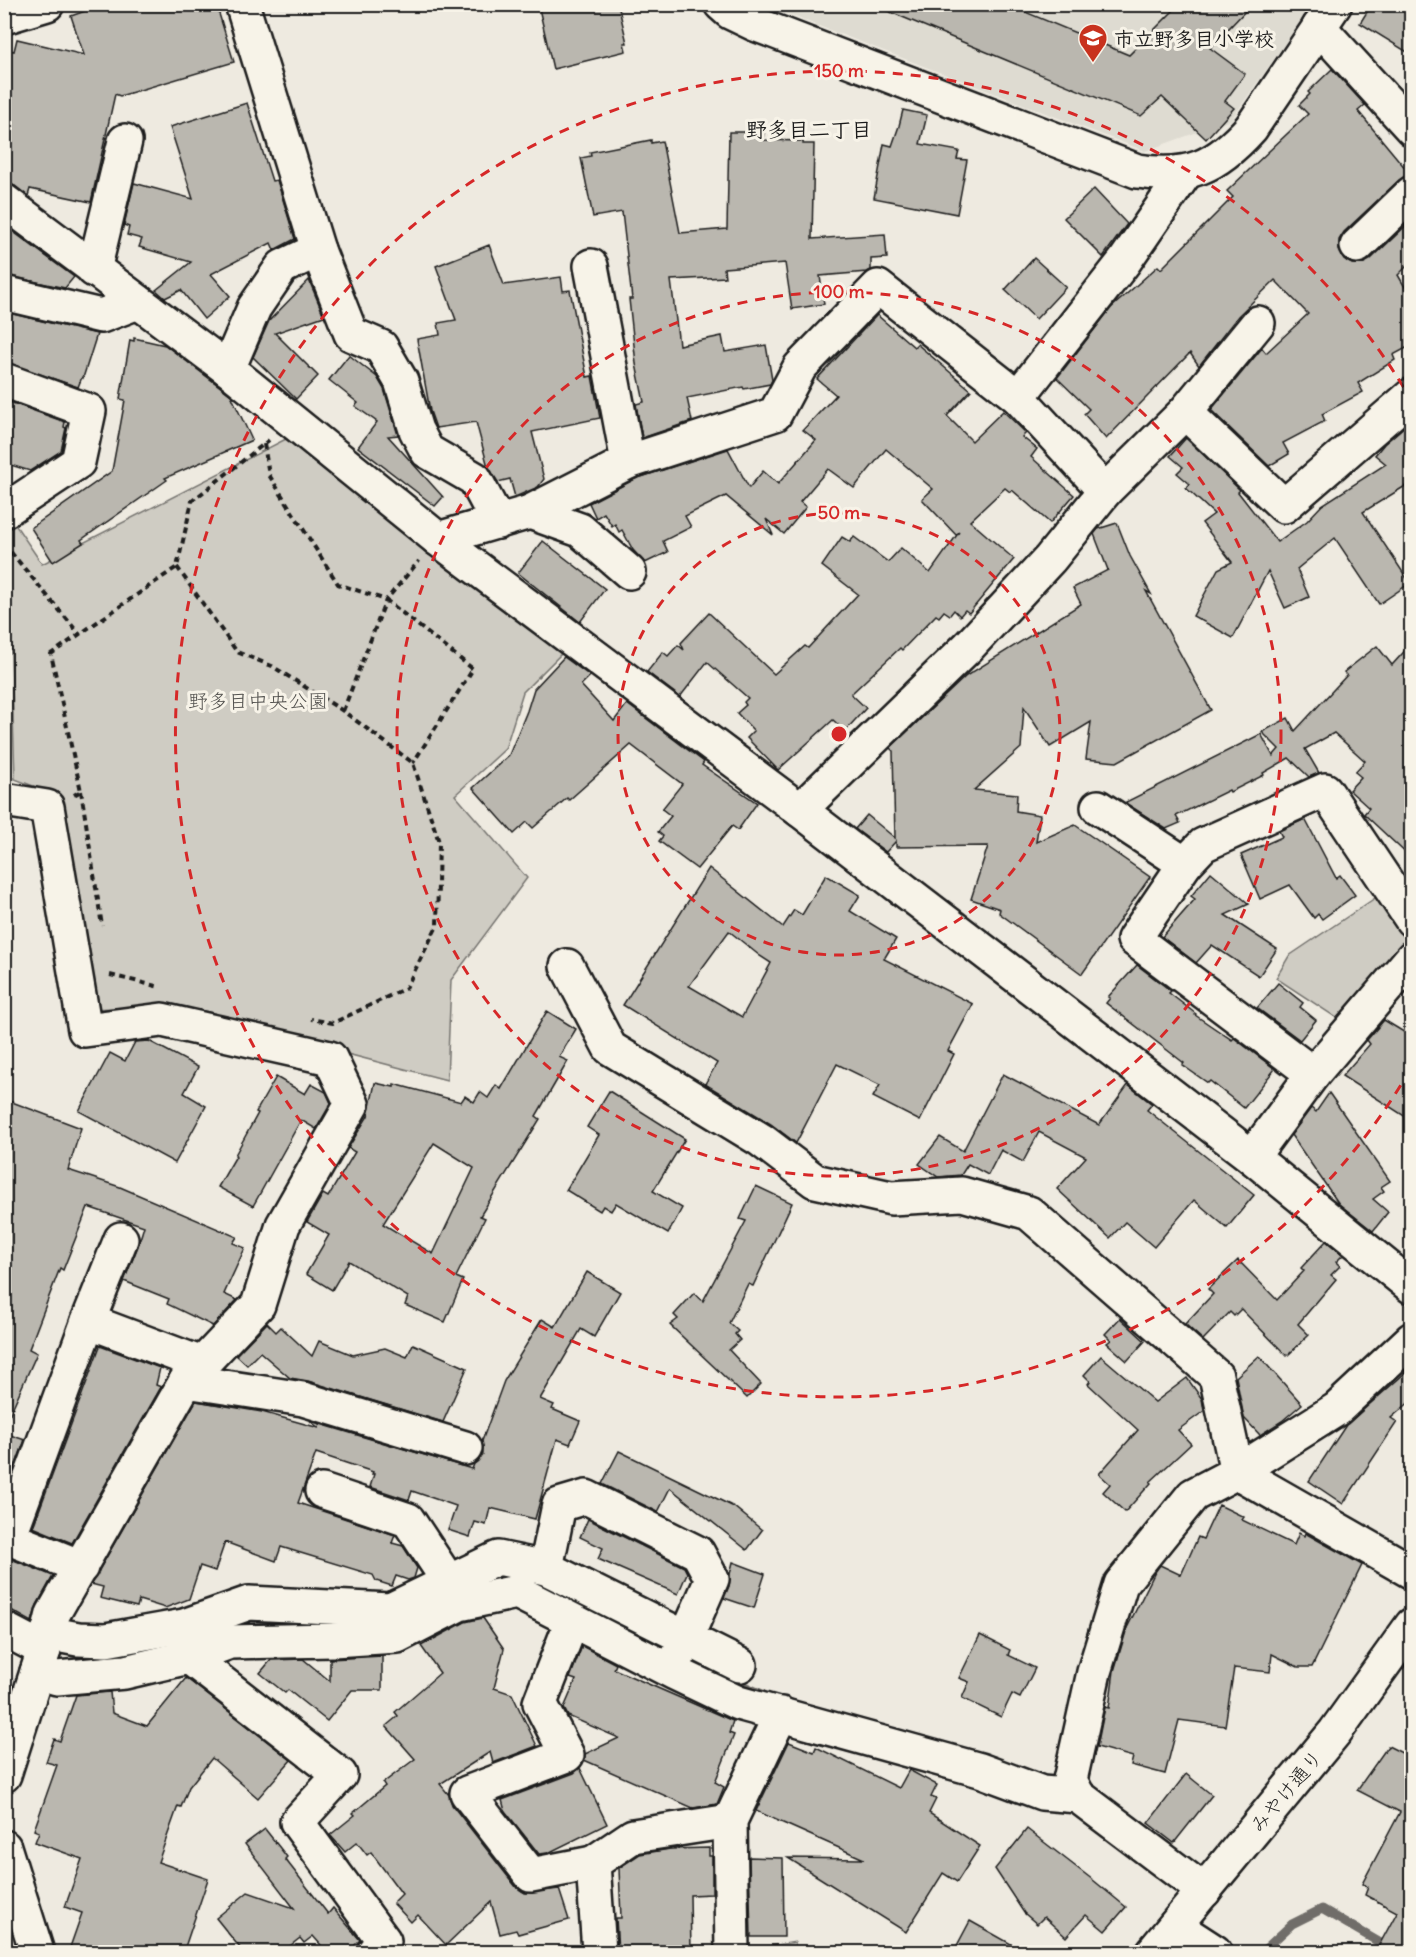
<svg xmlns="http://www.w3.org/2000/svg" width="1416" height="1957" viewBox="0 0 1416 1957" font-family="Delius,'Klee One',sans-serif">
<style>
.built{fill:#dedbd1}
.green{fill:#cfccc3;stroke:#767470;stroke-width:1.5}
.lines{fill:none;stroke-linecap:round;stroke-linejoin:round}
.stream{stroke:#6f6d69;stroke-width:9}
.building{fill:#bab7af;stroke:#1c1c1c;stroke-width:1.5;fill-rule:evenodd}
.minor-casing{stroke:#1c1c1c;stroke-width:38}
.highway-casing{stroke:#1c1c1c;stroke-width:38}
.path{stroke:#1c1c1c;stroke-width:4;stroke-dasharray:6 4.5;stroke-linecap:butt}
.minor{stroke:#f7f3e8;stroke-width:33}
.highway{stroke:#f7f3e8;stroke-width:33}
.ring{fill:none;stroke:#d62828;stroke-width:3;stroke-dasharray:10 8}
.labels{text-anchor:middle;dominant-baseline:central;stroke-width:6;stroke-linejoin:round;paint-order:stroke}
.poi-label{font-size:20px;font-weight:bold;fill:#1c1c1c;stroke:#f7f3e8;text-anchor:start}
.park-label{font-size:20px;fill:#52514e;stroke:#f7f3e8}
.street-label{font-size:20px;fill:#1c1c1c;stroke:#f7f3e8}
.neighbourhood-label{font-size:21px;font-weight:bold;fill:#1c1c1c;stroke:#f7f3e8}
.centre{fill:#d62828;stroke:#f7f3e8;stroke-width:3}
.ring-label{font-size:18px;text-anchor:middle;font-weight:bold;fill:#d62828;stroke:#f7f3e8;stroke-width:6;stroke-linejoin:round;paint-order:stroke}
</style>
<rect width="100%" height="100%" fill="#eeeae0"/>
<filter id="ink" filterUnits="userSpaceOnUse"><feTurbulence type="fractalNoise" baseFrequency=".0167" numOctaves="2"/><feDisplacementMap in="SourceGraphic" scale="12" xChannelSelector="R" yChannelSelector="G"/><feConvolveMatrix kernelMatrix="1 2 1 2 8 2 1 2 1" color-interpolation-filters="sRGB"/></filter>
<g filter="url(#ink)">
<path class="built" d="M764 5H1312L1231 120 1145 151Z"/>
<g class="green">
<path d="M286 439 563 652 523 692 505 749 455 795 527 878 451 980 447 1080 163 1006 91 1009 62 797 15 779 9 588 5 590V511H6L42 564Z"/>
<path d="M1390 888 1411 920V958L1352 1028 1276 978 1289 956Z"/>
<path d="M795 1942 796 1952H736Z"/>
</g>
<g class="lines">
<g class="stream">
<path d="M684 1660 762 1694"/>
<path d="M1262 1952 1292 1924 1322 1909 1389 1948"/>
</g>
</g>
<g class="building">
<path d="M105 4H216L234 62 120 96 115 94 91 202 30 189 28 196 15 186 4 183V49L14 51 17 39 84 55 71 16Z"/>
<path d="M538 4H618L627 43H624L626 51 553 69Z"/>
<path d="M871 4H1006L1129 55 1180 4H1252L1210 48 1245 74 1225 101 1234 108 1206 139 1162 97 1141 116Z"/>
<path d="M1372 4H1412V55L1360 23Z"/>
<path d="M1332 69 1365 105 1358 111 1411 175H1407L1399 180 1344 232 1339 240V250L1344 259 1352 264H1362L1370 260 1412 220V261L1398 275 1412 299V345L1393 355 1395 360 1358 383 1363 392 1322 414 1325 421 1283 443 1289 454 1269 466 1211 410 1262 348 1266 353 1308 314 1275 280 1238 316 1199 366 1190 353 1106 439 1084 414 1089 409 1057 378 1111 308 1158 266 1161 269 1233 197 1227 191 1308 114 1299 105 1310 94 1308 92Z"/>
<path d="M247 103 272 181 277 180 295 239 274 250 271 243 211 274 230 296 204 319 181 290 165 298 156 290 191 262 139 247 142 239 127 235 129 227 124 225 134 183 193 199 170 127Z"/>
<path d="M903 110 927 115 920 144 959 151 957 159 967 160 957 214 874 198 884 144 892 146 899 126Z"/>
<path d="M729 132H764L763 140 803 141V144H814L812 239 885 234 887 258 871 259V270L867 272 820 276 824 304 792 309 785 263 724 268 725 277 671 280 679 345 722 336 725 352 766 345 772 380 770 384 744 389 743 387 687 398 692 421 642 438 636 404 644 402 636 364 629 299H632L622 212 593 217 581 158 591 156 590 152 651 140V143L662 141 680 233 727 229Z"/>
<path d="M1094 189 1127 224 1103 257 1064 218Z"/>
<path d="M4 225 74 277 65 288 4 275Z"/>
<path d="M489 245 504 285 561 277 563 291 570 290 587 377 592 376 600 418 532 432 544 479 538 487 515 497 510 479 498 482 488 467 476 422 436 428 430 411 417 339 440 335 438 323 456 320 436 266Z"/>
<path d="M1034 258 1066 287 1036 319 1005 290Z"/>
<path d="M309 280 324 316 275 333 318 376 296 399 253 357 269 321Z"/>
<path d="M4 312 97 334 83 378 82 377 78 387 4 362Z"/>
<path d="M877 315 914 347 917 344 971 390 947 416 972 441 1003 411 1026 433 1022 437 1037 449 1031 457 1074 495 1050 523 1012 490 1010 492 1005 488 970 521 1014 559 969 613 965 610 960 616 954 610 950 615 944 611 939 617 936 615 902 650 900 648 851 694 866 708 845 731 833 720 778 770 747 738 754 731 737 713 746 705 744 702 748 698 707 662 680 697 647 672 663 652 668 656 678 645 684 650 681 643 709 613 774 674 805 646 808 648 858 594 822 566 842 537 850 542 854 537 888 562 901 548 930 573 959 532 956 535 922 499 933 489 886 449 854 488 828 469 800 502 806 507 784 534 766 519 773 535 726 496 685 516 691 527 663 541 668 552 645 563 633 550 622 530 619 532 615 524 612 526 604 513 596 518 589 503 635 479 728 449 749 488 763 471 778 484 816 440 803 430 836 395 817 379Z"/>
<path d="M134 338 165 345 231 395 252 440 165 478 167 480 81 540 83 543 53 562 31 528 112 471 125 400 120 399 130 340 134 341Z"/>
<path d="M349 355 377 377 384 389 398 435 388 436 443 497 435 506 358 447 377 422 355 406 358 403 329 380Z"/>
<path d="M4 400 65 422 64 427 66 428 61 451 30 471 4 463Z"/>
<path d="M1412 420V489L1407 485 1363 512 1410 583 1379 604 1335 538 1297 569 1309 597 1285 608 1268 571 1233 638 1193 616 1218 569 1232 562 1202 523 1214 514 1186 488 1190 484 1177 473 1183 467 1170 456 1186 438 1240 490 1238 492 1277 542 1307 521 1322 505 1386 464 1375 455 1384 444Z"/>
<path d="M1117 523 1130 556 1151 594 1146 591 1211 710 1117 762 1086 759 1091 722 1050 747 1024 707 1021 748 974 790 1017 794 1016 811 1040 815 1036 842 1075 825 1150 877 1082 974 999 913 1000 909 971 899 988 846 896 847V841L886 852 855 829 867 815 895 838 893 751 890 748 966 676 1081 604 1073 588 1108 570 1094 534 1098 529Z"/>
<path d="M543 541 605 589 580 622 518 573Z"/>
<path d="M1412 643V859L1364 814 1369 808 1349 790 1361 777 1355 772 1365 761 1334 733 1305 749 1319 773 1309 777 1289 758 1263 773 1264 775 1230 792 1229 790 1176 816 1180 823 1166 829 1127 804 1126 802 1261 734 1273 756 1279 749 1262 732 1288 718 1295 731 1347 675 1344 672 1377 646 1392 665Z"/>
<path d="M564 657 590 676 581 685 614 721 627 704 704 762 702 765 757 803 738 830 732 826 697 869 659 841 663 836 658 832 671 816 662 809 682 784 631 745 569 800 567 798 533 828 527 822 514 834 473 788 509 755 527 711 534 689Z"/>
<path d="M1305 819 1336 878 1340 875 1355 895 1322 919 1318 914 1314 918 1290 885 1260 899 1241 855 1282 837 1279 831Z"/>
<path d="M709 868 783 927 794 910 802 915 826 875 860 895 850 911 896 939 884 959 973 1004 948 1051 954 1054 920 1121 873 1097 880 1085 837 1064 796 1143 771 1124 705 1084 717 1063 623 1005ZM729 931 760 956 771 963 742 1017 689 986Z"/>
<path d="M1211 872 1249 904 1225 915 1277 949 1259 976 1212 945 1196 963 1162 937 1195 899 1191 896Z"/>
<path d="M1137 965 1171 991 1169 993 1196 1014 1195 1015 1232 1040 1234 1038 1275 1069 1244 1108 1210 1081 1208 1083 1182 1065 1184 1063 1106 1003 1110 998 1108 997Z"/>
<path d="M1278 983 1303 1003 1300 1007 1316 1020 1300 1040 1257 1008Z"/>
<path d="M547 1011 576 1029 559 1057 568 1061 539 1111 536 1116 540 1119 480 1216 485 1218 456 1277 463 1280 445 1322 405 1305 408 1297 349 1261 332 1290 306 1274 329 1235 307 1222 323 1194 328 1197 355 1152 348 1148 368 1116 375 1083 394 1087V1084L461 1102 465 1096 474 1102 480 1092 488 1098 496 1085 501 1089ZM434 1143 474 1168 433 1254 383 1224Z"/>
<path d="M1384 1020 1412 1037V1121L1342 1076 1370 1044 1367 1040Z"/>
<path d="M149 1041 198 1067 184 1093 206 1106 175 1163 79 1111 110 1053 125 1061 135 1042Z"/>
<path d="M1003 1074 1099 1125 1128 1085 1152 1104 1147 1110 1254 1195 1227 1228 1194 1200 1154 1247 1125 1222 1110 1238 1057 1189 1086 1157 1039 1132 1023 1162 1001 1150 988 1175 968 1164 961 1175 938 1177 919 1164 940 1137 963 1151Z"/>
<path d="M276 1077 305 1094 311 1084 326 1092 331 1103 316 1129 301 1120 253 1206 218 1187 236 1156 235 1155 258 1113 256 1112Z"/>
<path d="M609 1091 685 1139 653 1191 682 1208 668 1234 616 1203 611 1211 603 1206 600 1211 566 1190 599 1135 587 1127Z"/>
<path d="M1329 1093 1390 1181 1381 1187 1384 1191 1373 1199 1388 1212 1373 1231 1339 1204 1291 1135 1311 1108 1316 1112Z"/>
<path d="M4 1099 81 1128 68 1170 120 1187 237 1237 233 1243 245 1248 224 1294 237 1300 213 1326 167 1304 169 1299 124 1281 138 1246 144 1226 88 1207 63 1270 60 1268 29 1349 37 1353 4 1427Z"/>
<path d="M756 1186 792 1203 753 1286 748 1284 729 1323 738 1331 735 1334 740 1340 729 1350 761 1384 747 1398 670 1325 678 1319 674 1315 694 1293 703 1301 746 1221 740 1219Z"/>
<path d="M1326 1241 1343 1255 1336 1262 1340 1266 1331 1275 1336 1279 1298 1324 1309 1335 1287 1356 1241 1309 1234 1316 1230 1312 1203 1340 1185 1324 1213 1294 1208 1289 1238 1260 1277 1300 1304 1271 1301 1268Z"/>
<path d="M587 1272 620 1292 594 1337 581 1329 540 1399 554 1405 552 1409 580 1421 570 1444 557 1439 535 1519 490 1508 486 1525 475 1522 470 1537 448 1530 456 1506 412 1491 409 1500 370 1487 374 1474H372L373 1472 316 1453 298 1503 395 1535 392 1543 403 1546 417 1568 414 1578 408 1580 396 1576 392 1586 376 1581 373 1575 281 1547 276 1561 225 1542 215 1571 200 1566 189 1599 165 1608 139 1600 137 1607 100 1598 103 1587 91 1584 196 1401 262 1412 319 1428 310 1421 472 1469 474 1464 478 1461 483 1454 482 1441 504 1381 542 1319 555 1327Z"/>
<path d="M1120 1318 1145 1341 1127 1361 1107 1343 1111 1340 1105 1334Z"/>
<path d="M267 1323 276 1332 281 1327 312 1356 319 1341 353 1355 385 1348 407 1357 413 1344 467 1368 443 1422 308 1381 290 1378 260 1352 247 1365 236 1355Z"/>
<path d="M100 1346 160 1368 156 1385 161 1387 72 1543 33 1527Z"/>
<path d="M1101 1356 1155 1402 1187 1378 1202 1399 1204 1411 1178 1430 1191 1444 1150 1482 1151 1483 1125 1512 1103 1492 1110 1484 1099 1474 1138 1430 1088 1384 1090 1381 1084 1375Z"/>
<path d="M1259 1356 1302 1404 1282 1421 1260 1435 1244 1418 1236 1377Z"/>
<path d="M1412 1367V1400L1391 1418 1397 1422 1343 1504 1309 1481 1346 1425Z"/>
<path d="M4 1433 25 1440 13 1472 4 1469Z"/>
<path d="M619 1451 734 1507 762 1530 747 1550 670 1488 658 1512 602 1484Z"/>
<path d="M1219 1505 1244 1517 1242 1520 1294 1545 1299 1533 1304 1536 1305 1533 1362 1565 1312 1667H1298L1272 1654 1270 1672 1234 1668 1225 1726 1179 1720 1165 1774 1131 1765 1133 1757 1097 1747 1105 1707 1109 1708 1114 1671 1127 1628 1155 1572 1160 1565 1181 1575 1198 1537 1203 1539Z"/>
<path d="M588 1519 684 1567 687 1573 678 1594 598 1559 603 1548 580 1537Z"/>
<path d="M4 1556 53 1576 37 1605 32 1622 4 1606Z"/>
<path d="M733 1562 765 1574 754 1608 724 1598 729 1586 730 1574Z"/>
<path d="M483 1618 504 1649 494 1688 512 1694 537 1746 493 1763 490 1752 440 1784 449 1795 452 1805 516 1887 525 1893 559 1889 569 1920 518 1934 516 1930 500 1934 491 1902 446 1945 418 1915 411 1922 393 1903 402 1894 371 1852 367 1855 357 1842 345 1852 330 1835 355 1815 353 1813 385 1786 383 1783 415 1759 386 1726 398 1716 395 1712 440 1673 421 1646 465 1622Z"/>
<path d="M980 1635 1010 1650 1008 1655 1035 1668 1020 1698 1012 1694 1001 1717 962 1698 969 1682 959 1678Z"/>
<path d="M582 1646 616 1664 614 1669 733 1721 729 1733 734 1735 715 1782 724 1787 717 1804 693 1808 584 1760 585 1754 619 1738 568 1716 564 1708 576 1680 570 1678Z"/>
<path d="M382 1656V1690H352L327 1721 288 1690 285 1693 260 1673 271 1660 303 1659 330 1681V1659Z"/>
<path d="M186 1678 291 1760 258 1798 212 1758 189 1787 181 1807 178 1806 158 1862 208 1879 183 1953H68L82 1913 65 1907 82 1859 35 1842 39 1832 34 1830 57 1765 46 1762 54 1739 60 1741 76 1695 110 1692 112 1713 147 1726Z"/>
<path d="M789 1742 814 1752 816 1747 899 1788 909 1770 937 1785 931 1797 936 1799 929 1813 980 1846 957 1882 943 1873 906 1932 788 1858 864 1859 756 1811Z"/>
<path d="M1388 1746 1412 1758V1953H1375L1397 1912 1365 1895 1368 1887 1362 1884 1400 1812 1357 1790Z"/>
<path d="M580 1768 607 1824 548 1853 539 1854 505 1811 502 1800 574 1773Z"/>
<path d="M1186 1774 1212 1795 1174 1843 1148 1823Z"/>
<path d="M265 1829 287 1857 285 1859 328 1914 333 1908 360 1940 347 1953H328L313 1936 304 1943 300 1938 281 1953H244L216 1918 248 1892 294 1908 245 1844Z"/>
<path d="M1027 1829 1093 1880 1126 1907 1105 1931 1086 1915 1066 1937 1044 1917 1037 1924 1024 1913 995 1869Z"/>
<path d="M709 1848V1856H712V1894L690 1895 691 1953H664V1948L618 1952 616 1918H621L619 1868 640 1854 670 1849Z"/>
<path d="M749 1857 783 1858 784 1937H751Z"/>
<path d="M970 1921 1027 1953H953Z"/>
</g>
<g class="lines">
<g class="minor-casing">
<g id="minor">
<path d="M721 4 730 12 755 24 1137 171C1189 179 1216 167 1251 128L1335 4"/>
<path d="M4 17 47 4"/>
<path d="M1319 27 1412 129"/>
<path d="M4 201 228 369 438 539 800 810 1252 1157"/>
<path d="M1357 246 1412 193"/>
<path d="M318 250 351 334 381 347 401 381 416 430 427 451 475 479 498 522"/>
<path d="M591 266 628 462"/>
<path d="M94 270 125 141"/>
<path d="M4 293 101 316 138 302"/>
<path d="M228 369 254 308 282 267 318 250 242 4"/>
<path d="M4 380 89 411 78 462 4 511"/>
<path d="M1185 412 1284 506 1412 395"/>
<path d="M1105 491 1185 412 1258 323"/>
<path d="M530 512 580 530 629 572"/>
<path d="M438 539 530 512 628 462 775 414 800 367 878 287 1018 397"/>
<path d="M4 800 47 807 85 1030 162 1020 330 1058 352 1104 283 1225 258 1305 186 1381 53 1614 44 1650 4 1775"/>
<path d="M1098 807 1185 864"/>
<path d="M800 810 969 646 1050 559 1105 491 1018 397 1124 262 1186 172"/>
<path d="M1412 958 1313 1074 1252 1157 1412 1287"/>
<path d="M567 966 610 1048 761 1140 815 1181 891 1198 962 1194 1029 1213 1216 1376 1237 1472 1412 1572"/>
<path d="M1313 1074 1134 939 1185 864 1203 845 1325 790 1412 920"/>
<path d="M88 1321 202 1364"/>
<path d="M186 1381 303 1399 465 1448"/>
<path d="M322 1491 408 1520 449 1582 458 1603"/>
<path d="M4 1536 81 1567"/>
<path d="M9 1537 88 1321 121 1239"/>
<path d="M546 1568 559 1505 586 1497 698 1553 712 1579 677 1659"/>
<path d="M572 1621 540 1703 567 1755 467 1793 531 1875 593 1863"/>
<path d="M4 1629 44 1650"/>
<path d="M47 1633 78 1639 106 1640 184 1626 249 1603 390 1610 498 1558 546 1568 740 1665"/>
<path d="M189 1657 230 1642 333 1640 397 1636 459 1604 517 1592 673 1672 738 1703 980 1770 1042 1793 1078 1796"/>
<path d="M37 1672 57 1678 125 1672 189 1657 340 1775 297 1822 384 1941 374 1952"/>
<path d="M4 1847 37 1952"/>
<path d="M1204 1891 1078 1796 1070 1780 1094 1672 1121 1584 1193 1495 1237 1472 1337 1409 1412 1339"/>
<path d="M1175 1926 1215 1952"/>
<path d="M599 1952 593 1863 633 1836 730 1821"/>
<path d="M732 1952 730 1821 781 1714"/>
</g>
</g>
<g class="highway-casing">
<path id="highway" d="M1153 1952 1335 1732 1412 1625"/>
</g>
<g class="path">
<path d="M264 444 269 475 338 584 386 600 473 669 413 763"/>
<path d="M4 544 80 635"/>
<path d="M177 567 237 652 272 666 343 711 413 763 439 842 437 926 406 988 333 1023 311 1019"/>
<path d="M343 711 386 600 419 561"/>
<path d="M81 791 102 926"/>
<path d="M74 795 81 791 51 654 177 567 192 501 269 440"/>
<path d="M110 975 160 987"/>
</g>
<use href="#minor" class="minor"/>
<use href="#highway" class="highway"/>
</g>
</g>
<g class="ring">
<circle cx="839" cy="734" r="221"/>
<circle cx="839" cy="734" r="442"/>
<path d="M1410 1070A663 663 0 1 1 1410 398"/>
</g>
<defs>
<g id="school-pin" transform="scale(1.5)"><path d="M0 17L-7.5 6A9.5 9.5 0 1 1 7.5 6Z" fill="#c8321e" stroke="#f7f3e8"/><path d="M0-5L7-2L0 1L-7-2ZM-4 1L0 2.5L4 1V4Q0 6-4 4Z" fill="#fff"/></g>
</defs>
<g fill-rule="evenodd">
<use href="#school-pin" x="1093" y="38"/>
</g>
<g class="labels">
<g class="poi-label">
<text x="1114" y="38">市立野多目小学校</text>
</g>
<g class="park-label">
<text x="258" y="700">野多目中央公園</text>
</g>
<g class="street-label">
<text transform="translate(1286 1791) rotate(-50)">みやけ通り</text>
</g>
<g class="neighbourhood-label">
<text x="809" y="129">野多目二丁目</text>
</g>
</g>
<circle cx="839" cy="734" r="9" class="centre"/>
<g class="ring-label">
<text x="839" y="77">150 m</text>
<text x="839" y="298">100 m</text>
<text x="839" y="519">50 m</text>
</g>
<rect width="1416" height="1957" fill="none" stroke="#f7f3e8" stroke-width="24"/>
<rect x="12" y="12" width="1392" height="1933" fill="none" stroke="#1c1c1c" stroke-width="2" filter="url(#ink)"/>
</svg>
